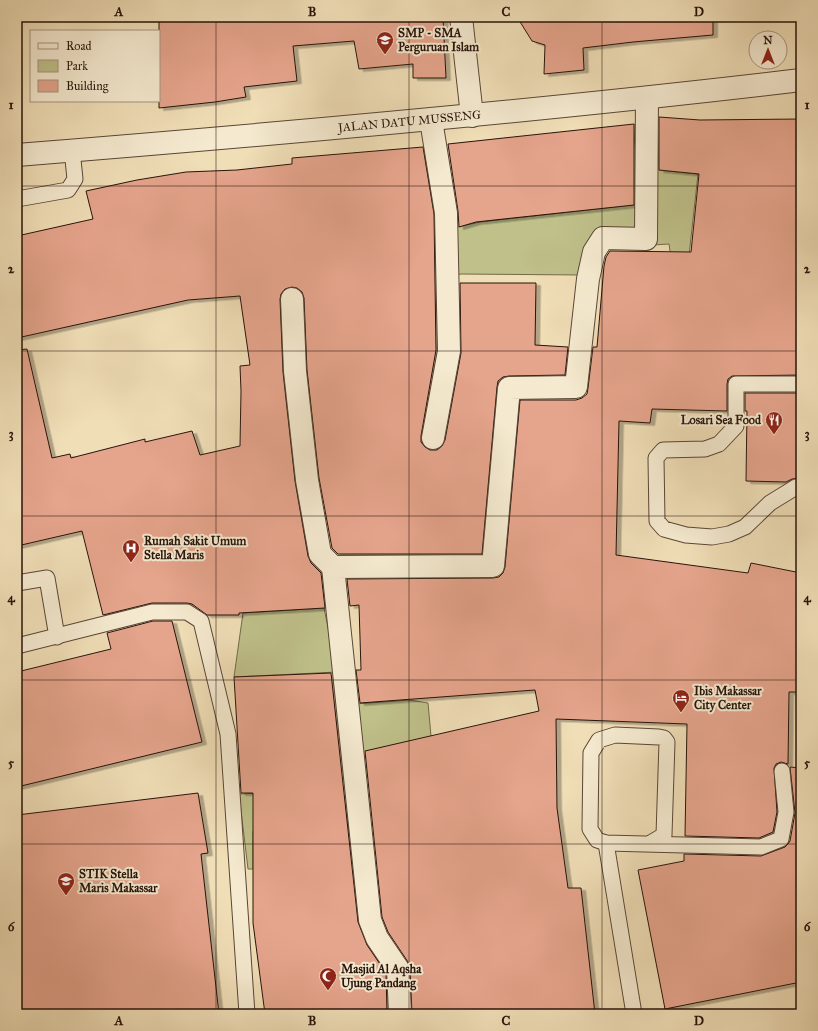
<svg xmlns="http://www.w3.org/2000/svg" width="818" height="1031" viewBox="0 0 818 1031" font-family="'IM FELL Great Primer',serif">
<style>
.green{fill:#bfc08a;stroke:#736a4a}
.building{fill:#e5a48c;stroke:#27130b;filter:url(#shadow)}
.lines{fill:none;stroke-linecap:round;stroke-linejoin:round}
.service-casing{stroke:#594636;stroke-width:17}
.minor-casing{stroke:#594636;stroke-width:24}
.tertiary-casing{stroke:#594636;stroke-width:24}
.service{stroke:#f5ead0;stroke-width:15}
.minor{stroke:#f5ead0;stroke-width:22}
.tertiary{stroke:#f5ead0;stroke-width:22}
.grid{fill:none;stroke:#27130b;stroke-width:1;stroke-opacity:0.55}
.labels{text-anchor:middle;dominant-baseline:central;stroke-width:4;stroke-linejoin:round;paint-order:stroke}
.poi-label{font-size:12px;font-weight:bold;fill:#27130b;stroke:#f5ead0;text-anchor:start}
.street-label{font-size:12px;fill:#27130b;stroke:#f5ead0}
.neatline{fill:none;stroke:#27130b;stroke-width:1.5}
.grid-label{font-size:13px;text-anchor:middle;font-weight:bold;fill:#27130b}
</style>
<defs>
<filter id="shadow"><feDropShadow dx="4.5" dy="2.5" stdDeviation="0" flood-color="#0004"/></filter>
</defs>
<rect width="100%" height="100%" fill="#f0deb7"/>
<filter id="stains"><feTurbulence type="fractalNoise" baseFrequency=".005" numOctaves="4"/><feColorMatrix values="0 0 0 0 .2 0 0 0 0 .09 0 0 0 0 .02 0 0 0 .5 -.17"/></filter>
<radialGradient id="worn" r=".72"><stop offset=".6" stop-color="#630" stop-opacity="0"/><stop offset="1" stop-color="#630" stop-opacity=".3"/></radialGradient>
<g class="green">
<path d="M657 117 659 170 698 174 681 328H668L670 251 669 244 603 248 582 275 461 274 438 278 448 229 480 222 641 204 633 125Z"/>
<path d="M324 608 337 672 234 677 243 613Z"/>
<path d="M409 700 428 703 431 736 372 777 360 776 355 704Z"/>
<path d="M342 789 349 831H253V869H248L239 794Z"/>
</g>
<g class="building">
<path d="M159 17H443L446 78H413V64L359 69 354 41 293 46 297 81 244 87 246 97 215 102 159 108Z"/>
<path d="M517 17H713V35L633 42 583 48 584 70 544 74 545 45 532 41Z"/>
<path d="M659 117 700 120 801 119V375L732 376 728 379 727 384V411L652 409 650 423 619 421 616 555 748 573 751 563 801 573V692H789L788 764 781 762 776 764 774 768 777 812 773 832 759 838 685 836 687 724 556 719 557 808 568 888H581L595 1014H412L410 968 408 962 388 932 382 917 365 751 539 711 535 690 360 703 356 670H361L359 605 350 606 347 579 493 578 499 577 503 573 505 567 520 400H576L582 398 587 394 588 388 593 347H597L604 266 606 257 610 251 691 252 699 174 659 170Z"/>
<path d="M634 124V205L476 222 459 227 458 211 448 144Z"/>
<path d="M423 147 434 214 436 350 421 436V442L425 447 430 450H437L442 446 445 440 461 353 460 283H536L535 345 568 347 565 375 509 376 503 377 498 381 497 387 482 554H338L332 548 319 478 307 370 304 298 302 292 297 288 292 287 285 289 281 294 280 299 283 372 295 481 308 556 311 563 321 573 325 608 239 613V615H207L192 604 187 603H152L103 615 82 531 17 546V350L27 349 52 458 70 454 71 458 145 439V442L192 431 200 455 240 446 241 391 240 366 250 365 240 296 188 300 17 338V236L93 219 86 191 137 180 186 172 237 170 292 164V158Z"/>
<path d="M745 393H801V478L792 479 786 482 746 481 747 411H745Z"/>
<path d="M153 621H172L202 742 17 787V672L111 649 107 633Z"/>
<path d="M331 673 358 922 367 945 386 973 387 1014H265L253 923V793H241L234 677Z"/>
<path d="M790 767 801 768V982L665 1009 638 870 684 861V854L761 856 785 847 788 844 790 841 795 813Z"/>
<path d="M198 793 208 853 201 854 219 1014H17V815Z"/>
</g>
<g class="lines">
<g class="service-casing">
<g id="service">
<path d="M17 199 68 190 75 179 72 150"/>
<path d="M801 384H736V426L719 444 705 449 663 450 656 458 657 521 664 529 686 535 712 537 729 534 745 527 770 503 796 487H801"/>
<path d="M17 583 47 578 57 637"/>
<path d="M17 646 152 612H187L201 621 228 734 247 1014"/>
<path d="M606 843 634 1014"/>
<path d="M649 844 664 835 667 742 664 738 659 737 615 735 599 740 591 753 590 829 597 840 606 843 761 847 781 839 786 812 782 771"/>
</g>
</g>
<g class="minor-casing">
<g id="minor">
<path d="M461 17 472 116"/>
<path d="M431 120 446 213 449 351 433 438"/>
<path d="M292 299 295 371 307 480 320 554 333 567"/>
<path d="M400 1014 398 969 377 938 370 920 333 567 493 566 509 388 576 387 588 279 594 252 603 238 646 239 647 98"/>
</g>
</g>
<g class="tertiary-casing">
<g id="tertiary">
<path id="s1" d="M17 155C279 134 540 111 801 80"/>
</g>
</g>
<use href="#service" class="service"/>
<use href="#minor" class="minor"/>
<use href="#tertiary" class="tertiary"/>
</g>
<path class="grid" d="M216 17V1014M409 17V1014M602 17V1014M17 186H801M17 351H801M17 516H801M17 680H801M17 844H801"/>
<defs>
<g id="school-pin" transform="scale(0.9)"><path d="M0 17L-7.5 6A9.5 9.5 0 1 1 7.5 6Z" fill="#8f2418" stroke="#f5ead0"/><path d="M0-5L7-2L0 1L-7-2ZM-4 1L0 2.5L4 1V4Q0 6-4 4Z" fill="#fff"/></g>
<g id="restaurant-pin" transform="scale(0.9)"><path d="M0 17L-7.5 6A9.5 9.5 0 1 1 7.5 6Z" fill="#8f2418" stroke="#f5ead0"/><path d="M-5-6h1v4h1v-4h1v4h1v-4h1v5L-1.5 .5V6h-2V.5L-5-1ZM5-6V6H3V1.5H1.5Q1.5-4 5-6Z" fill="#fff"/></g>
<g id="hospital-pin" transform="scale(0.9)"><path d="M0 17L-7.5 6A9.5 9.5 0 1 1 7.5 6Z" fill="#8f2418" stroke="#f5ead0"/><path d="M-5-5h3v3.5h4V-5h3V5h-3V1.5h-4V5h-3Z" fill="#fff"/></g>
<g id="hotel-pin" transform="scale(0.9)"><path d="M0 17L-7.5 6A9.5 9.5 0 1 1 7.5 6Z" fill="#8f2418" stroke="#f5ead0"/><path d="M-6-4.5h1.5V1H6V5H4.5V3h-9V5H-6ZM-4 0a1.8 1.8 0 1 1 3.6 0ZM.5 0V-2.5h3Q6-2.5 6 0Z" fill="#fff"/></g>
<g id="university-pin" transform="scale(0.9)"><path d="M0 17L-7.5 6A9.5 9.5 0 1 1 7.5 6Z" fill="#8f2418" stroke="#f5ead0"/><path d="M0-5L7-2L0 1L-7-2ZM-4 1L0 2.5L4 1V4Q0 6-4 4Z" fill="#fff"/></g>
<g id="mosque-pin" transform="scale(0.9)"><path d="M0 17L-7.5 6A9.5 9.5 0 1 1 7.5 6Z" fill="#8f2418" stroke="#f5ead0"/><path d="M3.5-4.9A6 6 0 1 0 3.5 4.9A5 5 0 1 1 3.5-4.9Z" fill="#fff"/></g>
</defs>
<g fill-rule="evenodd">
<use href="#school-pin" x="385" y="40"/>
<use href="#restaurant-pin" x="774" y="420"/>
<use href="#hospital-pin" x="131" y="548"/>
<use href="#hotel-pin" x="681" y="698"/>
<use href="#university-pin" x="66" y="881"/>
<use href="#mosque-pin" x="328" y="976"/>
</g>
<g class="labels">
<g class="poi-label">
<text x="398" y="33">SMP - SMA<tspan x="398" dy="14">Perguruan Islam</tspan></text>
<text x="761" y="420" text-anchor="end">Losari Sea Food</text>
<text x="144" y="541">Rumah Sakit Umum<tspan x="144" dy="14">Stella Maris</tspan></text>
<text x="694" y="691">Ibis Makassar<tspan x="694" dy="14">City Center</tspan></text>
<text x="79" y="874">STIK Stella<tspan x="79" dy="14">Maris Makassar</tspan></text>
<text x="341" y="969">Masjid Al Aqsha<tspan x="341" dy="14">Ujung Pandang</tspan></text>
</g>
<g class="street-label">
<text stroke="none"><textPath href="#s1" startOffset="394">JALAN DATU MUSSENG</textPath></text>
</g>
</g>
<rect width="818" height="1031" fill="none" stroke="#f0deb7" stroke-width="44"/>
<rect x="30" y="30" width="130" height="72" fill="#f5ead0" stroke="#a39481"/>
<rect x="38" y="43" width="20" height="6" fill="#f5ead0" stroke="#a39481"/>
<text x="66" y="50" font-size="12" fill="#27130b">Road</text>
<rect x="38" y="60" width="20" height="12" fill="#bfc08a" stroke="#a39481"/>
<text x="66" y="70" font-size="12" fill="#27130b">Park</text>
<rect x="38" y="80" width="20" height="12" fill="#e5a48c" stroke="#a39481"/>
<text x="66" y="90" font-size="12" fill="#27130b">Building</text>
<g transform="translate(768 50)"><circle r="19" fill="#f5ead0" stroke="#a39481"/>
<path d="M0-3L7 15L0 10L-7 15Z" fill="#8f2418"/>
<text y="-6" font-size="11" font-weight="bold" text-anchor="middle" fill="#27130b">N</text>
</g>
<rect x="22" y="22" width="774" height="987" class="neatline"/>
<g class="grid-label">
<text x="119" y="16">A</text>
<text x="312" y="16">B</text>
<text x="506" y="16">C</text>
<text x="699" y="16">D</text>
<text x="11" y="109">1</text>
<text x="807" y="109">1</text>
<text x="11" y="273">2</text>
<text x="807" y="273">2</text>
<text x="11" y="438">3</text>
<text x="807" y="438">3</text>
<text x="11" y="602">4</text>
<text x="807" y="602">4</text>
<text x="11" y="767">5</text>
<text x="807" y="767">5</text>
<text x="11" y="931">6</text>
<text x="807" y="931">6</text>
<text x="119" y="1025">A</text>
<text x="312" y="1025">B</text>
<text x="506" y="1025">C</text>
<text x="699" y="1025">D</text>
</g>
<rect width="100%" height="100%" filter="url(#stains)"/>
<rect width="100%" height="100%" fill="url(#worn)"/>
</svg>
